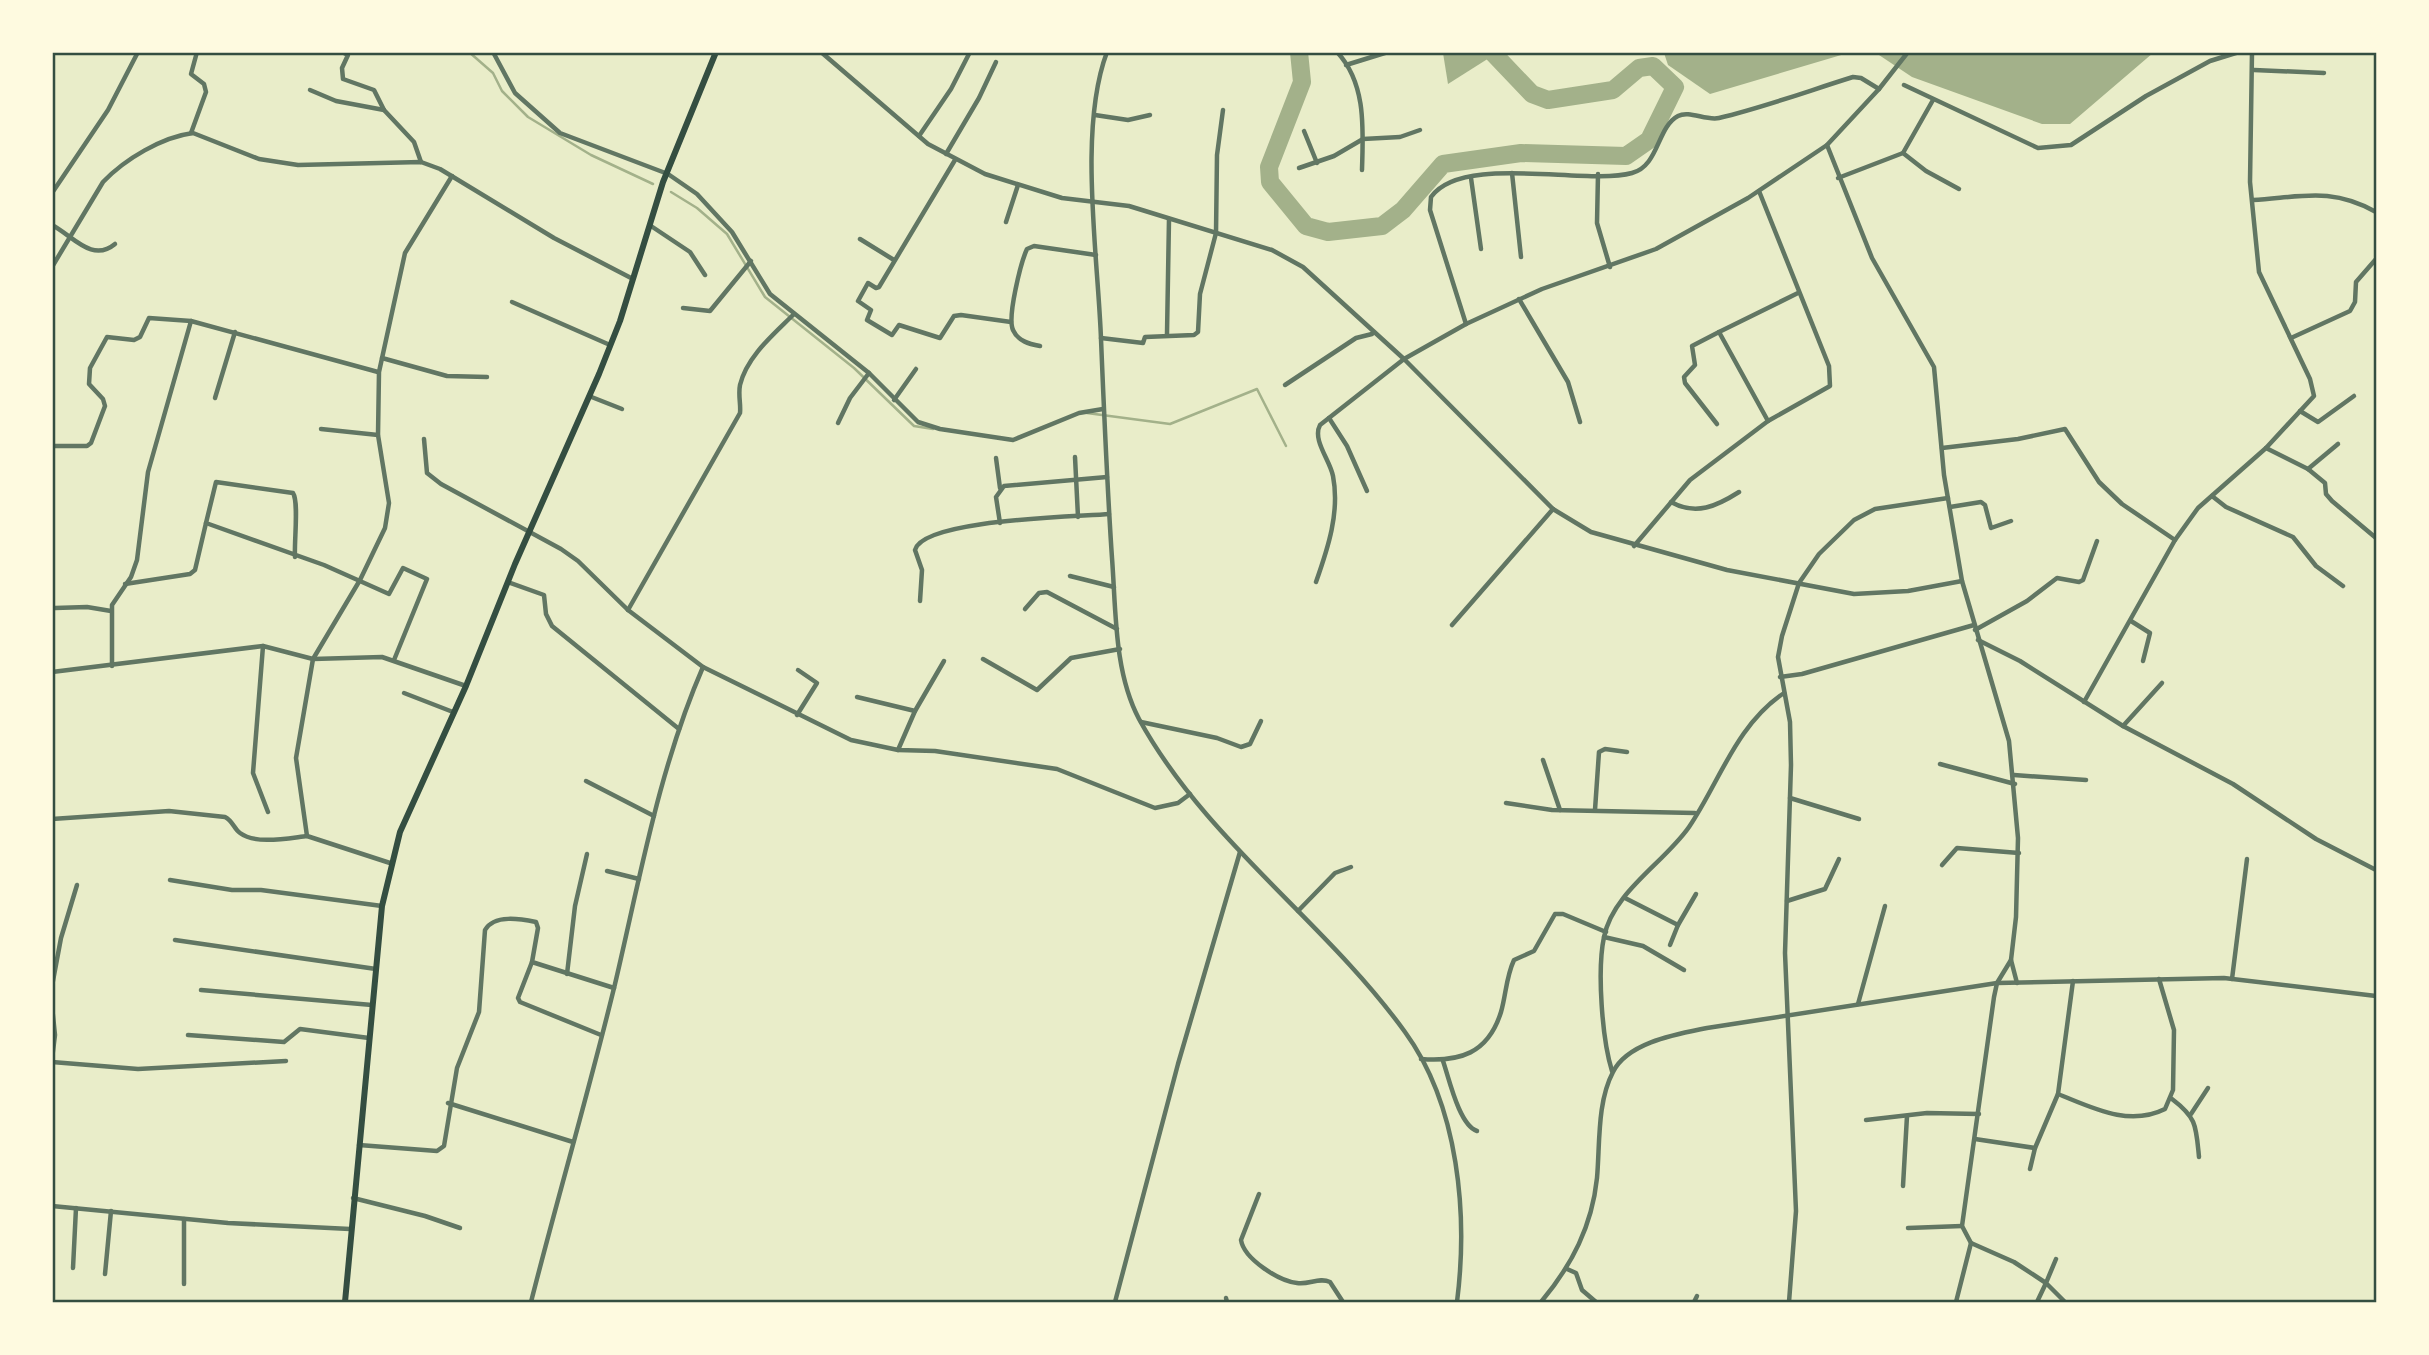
<svg xmlns="http://www.w3.org/2000/svg" width="2429" height="1355" viewBox="0 0 2429 1355" font-family="Mulish,sans-serif">
<style>
.water{fill:#a3b18a}
.lines{fill:none;stroke-linecap:round;stroke-linejoin:round}
.stream{stroke:#a3b18a;stroke-width:2.5}
.river{stroke:#a3b18a;stroke-width:18}
.minor{stroke:#617663;stroke-width:4.5}
.secondary{stroke:#344e41;stroke-width:6}
.neatline{fill:none;stroke:#344e41;stroke-width:2.5}
</style>
<rect width="100%" height="100%" fill="#e9edc9"/>
<g class="water">
<path d="M1443 53V52L1497 53 1448 84Z"/>
<path d="M1664 53V52L1848 53 1710 94 1668 65Z"/>
<path d="M1859 53H2153L2070 124H2042L1912 77 1879 55Z"/>
</g>
<g class="lines">
<g class="stream">
<path d="M469 52 493 73 502 91 528 117 591 155 653 184"/>
<path d="M671 192 697 208 727 234 765 297 854 368 914 426 933 429"/>
<path d="M1087 413 1170 424 1257 389 1286 446"/>
</g>
<path class="river" d="M1299 52 1302 82 1269 167 1270 182 1306 226 1328 232 1382 226 1403 210 1443 164 1521 153 1626 156 1649 140 1675 87 1653 66 1639 68 1613 90 1548 100 1532 94 1492 52"/>
<g class="minor">
<path d="M342 52 348 55 342 68 343 79 374 90 384 110 414 142 421 162"/>
<path d="M493 52 515 93 560 133 668 174 697 194 732 232 770 294 869 373 918 422 940 429 1013 440 1079 413 1103 409"/>
<path d="M821 52 928 144 985 174 1062 198 1129 206 1272 250 1303 267 1404 359 1553 509 1591 532 1727 570 1854 594 1908 591 1962 581"/>
<path d="M1107 52C1078 129 1098 256 1101 339 1104 412 1107 485 1112 558 1116 610 1114 672 1139 719 1206 841 1325 921 1405 1032 1459 1106 1468 1215 1457 1302"/>
<path d="M1337 52C1367 84 1363 131 1362 170"/>
<path d="M1346 65 1388 52"/>
<path d="M2254 70 2324 73"/>
<path d="M1904 85 2038 148 2071 145 2146 96 2210 61 2239 52"/>
<path d="M310 90 336 101 384 110"/>
<path d="M1095 115 1128 120 1150 115"/>
<path d="M1304 131 1317 163"/>
<path d="M191 133 206 92 204 84 191 74 197 52"/>
<path d="M919 136 951 89 970 52"/>
<path d="M1827 145 1872 258 1934 367 1944 475 1962 581 2009 741 2018 838 2016 917 2011 960 1997 983 1994 997 1962 1226 1971 1243 2014 1262 2046 1283 2037 1302"/>
<path d="M1903 153 1933 100"/>
<path d="M946 154 979 98 996 62"/>
<path d="M955 160 879 287 876 288 868 283 858 301 871 310 867 320 892 335 899 325 940 338 954 316 961 315 1011 322"/>
<path d="M1299 168 1334 156 1363 139 1400 137 1420 130"/>
<path d="M1512 173 1521 257"/>
<path d="M1598 174 1597 223 1610 267"/>
<path d="M1471 178 1481 249"/>
<path d="M1838 178 1903 153 1926 171 1959 189"/>
<path d="M52 193 108 110 138 52"/>
<path d="M2253 200C2302 197 2331 187 2376 212"/>
<path d="M1006 222 1018 185"/>
<path d="M52 225C73 236 92 263 115 244"/>
<path d="M651 226 690 252 705 275"/>
<path d="M860 239 894 260"/>
<path d="M52 267 103 182C125 159 162 137 193 133L259 159 298 165 421 162 440 169 554 238 633 279"/>
<path d="M1519 299 1568 382 1580 422"/>
<path d="M512 302 610 345"/>
<path d="M683 308 710 311 751 261"/>
<path d="M1466 324 1430 210 1431 197C1462 153 1586 186 1632 173 1659 166 1657 127 1678 116 1689 110 1706 121 1719 118 1765 107 1808 91 1853 77L1861 78 1879 89"/>
<path d="M1167 334 1169 219"/>
<path d="M1101 338 1143 343 1145 337 1194 335 1198 332 1200 294 1216 233 1217 155 1223 110"/>
<path d="M2291 338 2350 311 2355 302 2356 282 2376 259"/>
<path d="M1040 346C1029 344 1018 341 1013 330 1007 317 1021 262 1027 249L1034 246 1096 255"/>
<path d="M382 358 447 376 487 377"/>
<path d="M1285 385 1356 338 1372 334"/>
<path d="M589 396 622 409"/>
<path d="M215 398 235 332"/>
<path d="M894 400 916 369"/>
<path d="M2300 411 2318 422 2354 396"/>
<path d="M1329 418 1347 446 1367 491"/>
<path d="M1768 421 1719 332 1798 293"/>
<path d="M838 423 850 398 869 373"/>
<path d="M1717 424 1685 383 1684 377 1695 365 1692 346 1719 332"/>
<path d="M321 429 378 435"/>
<path d="M424 439 427 473 441 484 561 549 578 561 628 610 703 667 851 740 898 750 935 751 1057 769 1155 808 1178 803 1190 794"/>
<path d="M52 446H87L91 443 105 406 103 399 89 384 90 368 107 337 134 340 140 337 149 318 191 321 378 372"/>
<path d="M1942 448 2018 439 2065 429 2099 482 2122 504 2175 540"/>
<path d="M2266 448 2308 469 2325 483 2326 494 2332 501 2376 538"/>
<path d="M1075 457 1078 517"/>
<path d="M996 458 1000 488"/>
<path d="M2308 469 2338 444"/>
<path d="M2212 496 2226 507 2293 537 2316 566 2343 586"/>
<path d="M1671 502C1696 516 1717 506 1739 492"/>
<path d="M1950 507 1981 502 1985 505 1991 528 2011 521"/>
<path d="M1000 523 996 497 1004 486 1107 477"/>
<path d="M1634 546 1690 480 1768 421 1830 386 1829 366 1759 191"/>
<path d="M295 557C294 541 299 502 293 493L216 482 206 523 324 565 389 594 403 568 427 579 394 660"/>
<path d="M1070 576 1114 587"/>
<path d="M508 582 544 595 546 614 552 626 679 729"/>
<path d="M1316 582C1328 548 1340 512 1333 476 1330 460 1312 440 1320 425L1404 359 1466 324 1542 289 1656 249 1748 198 1827 145 1879 89 1908 52"/>
<path d="M125 584 190 574 195 570 206 523"/>
<path d="M920 601 922 570 915 550C923 519 1077 517 1109 514"/>
<path d="M55 608 87 607 111 611"/>
<path d="M1025 609 1039 593 1047 592 1117 629"/>
<path d="M628 610 740 413C741 404 738 395 740 385 747 356 774 334 794 314"/>
<path d="M2131 621 2150 633 2143 661"/>
<path d="M1452 625 1553 509"/>
<path d="M1975 630 2027 601 2057 578 2079 582 2083 580 2097 541"/>
<path d="M1978 640 2020 661 2123 726 2233 784 2316 839 2376 870"/>
<path d="M263 646 253 773 268 812"/>
<path d="M983 659 1037 690 1071 658 1120 649"/>
<path d="M112 666V605L131 577 137 560 148 472 191 321"/>
<path d="M52 672 263 646 313 659 382 657 466 686"/>
<path d="M1780 677 1802 674 1974 625"/>
<path d="M404 693 453 712"/>
<path d="M857 697 915 711"/>
<path d="M2084 702 2175 540 2198 508 2266 448 2314 396 2310 379 2259 272 2250 182 2252 52"/>
<path d="M797 715 817 683 798 670"/>
<path d="M1141 722 1217 738 1241 747 1250 744 1261 721"/>
<path d="M2123 726 2162 683"/>
<path d="M898 750 915 711 944 661"/>
<path d="M1543 760 1560 810"/>
<path d="M1940 764 2015 784"/>
<path d="M2014 775 2086 780"/>
<path d="M586 781 654 816"/>
<path d="M1790 798 1859 819"/>
<path d="M1506 803 1552 810 1695 813"/>
<path d="M1595 810 1599 752 1605 749 1627 752"/>
<path d="M52 819 169 811 225 817C233 821 234 829 240 833 256 845 289 838 307 836"/>
<path d="M390 863 307 836 296 758 313 659 360 580 385 528 389 503 378 435 379 372 405 253 452 176"/>
<path d="M1942 865 1957 848 2019 853"/>
<path d="M607 871 639 879"/>
<path d="M170 880 232 890H261L382 906"/>
<path d="M1625 898 1678 925 1696 894"/>
<path d="M1787 901 1825 889 1839 859"/>
<path d="M1298 911 1335 873 1351 867"/>
<path d="M1604 937 1643 946 1684 970"/>
<path d="M175 940 376 969"/>
<path d="M1670 945 1678 925"/>
<path d="M2011 960 2017 983"/>
<path d="M532 962 518 998 520 1002 601 1035"/>
<path d="M567 974 575 906 587 854"/>
<path d="M2232 979 2247 859"/>
<path d="M52 986 61 938 77 885"/>
<path d="M201 990 372 1005"/>
<path d="M1858 1004 1885 906"/>
<path d="M52 1006 55 1035 52 1059"/>
<path d="M188 1035 284 1042 300 1029 369 1038"/>
<path d="M1421 1059C1459 1062 1488 1054 1501 1012 1506 995 1506 977 1514 960L1534 951 1555 914H1563L1606 932"/>
<path d="M1443 1061C1449 1078 1459 1125 1477 1131"/>
<path d="M52 1062 138 1069 286 1061"/>
<path d="M1612 1071C1602 1039 1597 970 1604 937 1613 892 1664 863 1689 827 1719 783 1736 725 1784 693"/>
<path d="M2058 1094C2093 1108 2129 1127 2165 1109L2173 1090 2174 1030 2159 979"/>
<path d="M2172 1099C2197 1118 2196 1126 2199 1157"/>
<path d="M448 1103 573 1142"/>
<path d="M2191 1114 2208 1088"/>
<path d="M1866 1120 1927 1113 1979 1114"/>
<path d="M1975 1139 2035 1148"/>
<path d="M359 1145 437 1151 444 1146 457 1068 479 1012 485 930C494 914 521 919 536 922L538 928 532 962 614 988"/>
<path d="M2030 1169 2035 1148 2058 1094 2073 981"/>
<path d="M1903 1186 1907 1116"/>
<path d="M1259 1194 1241 1240C1244 1259 1279 1281 1297 1283 1309 1285 1319 1277 1330 1282L1343 1302"/>
<path d="M353 1198 425 1216 460 1228"/>
<path d="M52 1206 228 1223 350 1229"/>
<path d="M184 1219V1284"/>
<path d="M1908 1228 1962 1226"/>
<path d="M2056 1259 2046 1283 2065 1302"/>
<path d="M73 1268 76 1208"/>
<path d="M1567 1269 1576 1273 1582 1290 1596 1302"/>
<path d="M105 1274 111 1211"/>
<path d="M1226 1298 1227 1302"/>
<path d="M531 1302C558 1196 589 1091 615 984 640 878 659 768 703 667"/>
<path d="M1115 1302 1178 1064 1240 852"/>
<path d="M1541 1302C1572 1265 1592 1226 1597 1178 1600 1144 1597 1102 1613 1072 1628 1042 1678 1034 1707 1028L1997 983 2224 978 2376 996"/>
<path d="M1694 1302 1697 1296"/>
<path d="M1789 1302 1796 1211 1785 953 1791 765 1790 722 1778 657 1782 636 1799 583 1819 554 1854 520 1875 509 1948 498"/>
<path d="M1956 1302 1971 1243"/>
</g>
<path class="secondary" d="M345 1302 382 906 400 832 466 686 515 564 599 374 620 321 663 182 716 52"/>
</g>
<rect width="2429" height="1355" fill="none" stroke="#fefae0" stroke-width="108"/>
<rect x="54" y="54" width="2321" height="1247" class="neatline"/>
</svg>
